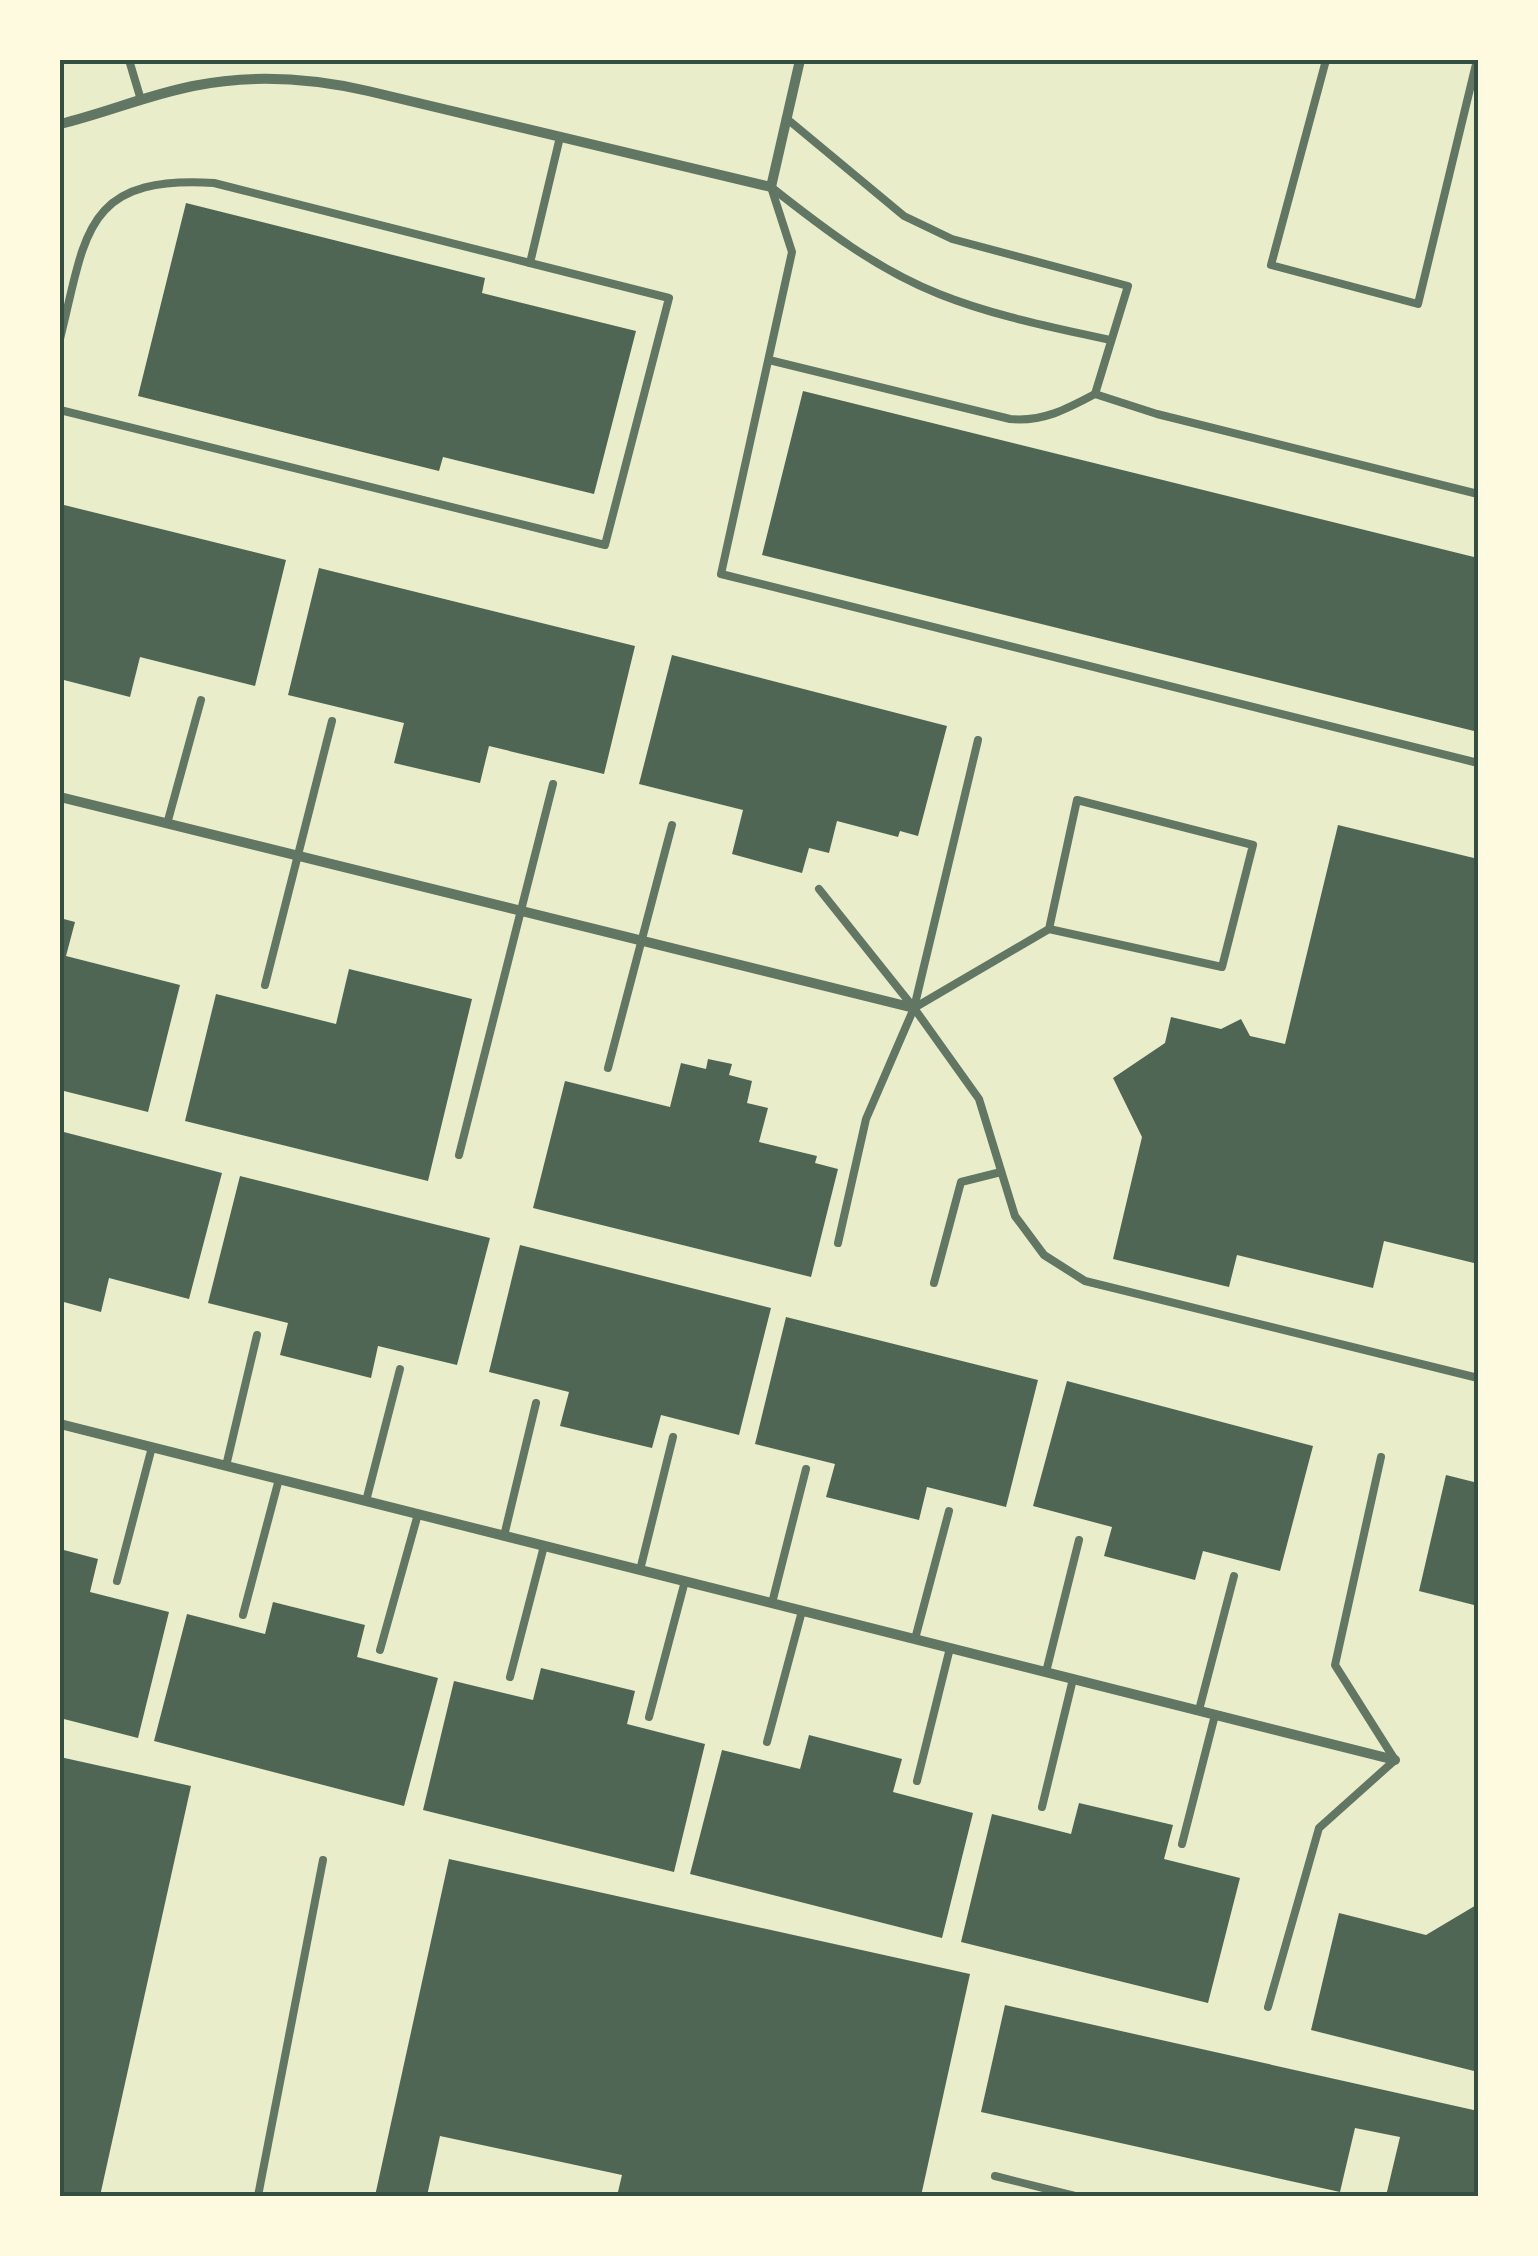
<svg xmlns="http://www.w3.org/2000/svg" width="1538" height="2256" viewBox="0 0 1538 2256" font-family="'Work Sans',sans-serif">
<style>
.building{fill:#4f6655}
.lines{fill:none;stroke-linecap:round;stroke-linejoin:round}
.service{stroke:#617663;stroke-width:8}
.minor{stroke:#617663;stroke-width:10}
.neatline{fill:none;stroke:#344e41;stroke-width:4}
</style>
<rect width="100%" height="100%" fill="#e9edc9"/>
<g class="building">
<path d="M186 203 485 278 482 293 636 331 594 494 443 457 439 471 138 396Z"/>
<path d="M803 391 1478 558V732L762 555Z"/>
<path d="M60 504 286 560 255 686 140 657 130 697 60 679Z"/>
<path d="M319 568 635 646 604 774 489 746 480 783 394 763 404 723 288 695Z"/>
<path d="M672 655 947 726 918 836 900 831 898 837 837 821 829 853 809 848 802 873 732 854 743 810 639 784Z"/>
<path d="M1338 825 1478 859V1264L1384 1241 1373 1288 1237 1255 1229 1287 1113 1259 1142 1137 1113 1078 1165 1043 1171 1017 1221 1029 1241 1019 1250 1036 1285 1044Z"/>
<path d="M60 918 75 922 66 956 180 985 148 1112 60 1090Z"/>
<path d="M349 969 472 999 428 1181 185 1121 216 994 336 1024Z"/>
<path d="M708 1059 732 1064 729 1075 752 1081 747 1103 768 1108 759 1142 817 1156 815 1163 838 1169 811 1277 533 1208 565 1081 670 1107 681 1063 706 1069Z"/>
<path d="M60 1131 222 1173 189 1299 109 1278 101 1312 60 1301Z"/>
<path d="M240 1176 490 1238 457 1365 378 1346 371 1378 280 1355 288 1323 208 1303Z"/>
<path d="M520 1245 771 1308 739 1435 661 1415 652 1448 560 1426 569 1392 489 1372Z"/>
<path d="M786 1317 1038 1380 1006 1507 927 1487 919 1520 826 1497 835 1464 755 1444Z"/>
<path d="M1067 1381 1313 1446 1280 1571 1203 1551 1195 1580 1104 1556 1112 1527 1033 1506Z"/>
<path d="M1446 1475 1478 1483V1606L1419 1591Z"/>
<path d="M60 1549 98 1559 90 1592 169 1612 138 1738 60 1718Z"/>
<path d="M273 1602 365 1625 357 1657 438 1678 404 1806 154 1741 187 1614 265 1634Z"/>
<path d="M541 1668 635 1691 627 1724 705 1744 674 1872 423 1810 454 1681 533 1700Z"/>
<path d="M809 1735 902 1759 893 1792 973 1813 942 1938 690 1874 722 1750 800 1769Z"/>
<path d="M60 1757 191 1786 100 2196H60Z"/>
<path d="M1079 1803 1173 1825 1164 1859 1240 1878 1208 2003 961 1942 992 1814 1071 1834Z"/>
<path d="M449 1859 970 1974 921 2196H617L622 2175 440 2136 427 2196H375Z"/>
<path d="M1478 1904V2072L1311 2030 1339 1913 1426 1935Z"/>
<path d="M1005 2005 1478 2111V2196H1386L1400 2137 1355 2128 1340 2192 981 2112Z"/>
</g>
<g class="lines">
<g class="service">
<path d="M129 60 141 100"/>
<path d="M1326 60 1271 265 1418 304 1477 60"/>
<path d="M786 118 904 216 952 239 1128 286 1095 394 1157 414 1478 494"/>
<path d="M771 187 792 252 721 574 1478 763"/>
<path d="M771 187C823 228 876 269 939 294 994 316 1052 327 1110 340"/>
<path d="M60 339C86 235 83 175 214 183L530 263"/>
<path d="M769 360 1010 419C1043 422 1067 409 1095 394"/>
<path d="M60 410 605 545 669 298 530 263 560 137"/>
<path d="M167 824 201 700"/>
<path d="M819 889 914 1008 979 1099 1015 1216 1044 1255 1085 1281 1478 1378"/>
<path d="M265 985 332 721"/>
<path d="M914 1008 1049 929 1222 967 1253 845 1077 800 1049 929"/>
<path d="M608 1068 672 825"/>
<path d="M459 1155 553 784"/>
<path d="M838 1243 866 1119 914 1008 978 740"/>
<path d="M934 1283 961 1182 1001 1172"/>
<path d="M226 1466 257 1335"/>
<path d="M366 1501 400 1369"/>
<path d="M504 1536 536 1403"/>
<path d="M640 1570 673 1437"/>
<path d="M117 1581 152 1447"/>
<path d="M772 1603 806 1469"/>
<path d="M243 1615 279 1479"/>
<path d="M915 1639 949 1511"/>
<path d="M380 1650 418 1514"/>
<path d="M1046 1672 1079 1540"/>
<path d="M510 1677 544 1546"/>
<path d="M1199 1710 1234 1576"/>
<path d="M649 1717 685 1581"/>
<path d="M767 1742 802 1611"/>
<path d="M917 1781 950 1648"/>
<path d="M1042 1807 1073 1679"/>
<path d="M1182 1844 1215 1715"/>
<path d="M1268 2007 1319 1828 1395 1760 1335 1665 1381 1457"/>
<path d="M995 2176 1075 2196"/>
<path d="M258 2196 323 1860"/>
</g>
<g class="minor">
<path d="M60 124C105 113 148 95 193 86 251 74 311 78 368 91L771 187 800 60"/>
<path d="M60 797 914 1008"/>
<path d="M60 1424 1395 1760"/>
</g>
</g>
<rect width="1538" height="2256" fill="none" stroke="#fefae0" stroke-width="125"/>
<rect x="62" y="62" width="1414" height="2132" class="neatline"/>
</svg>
